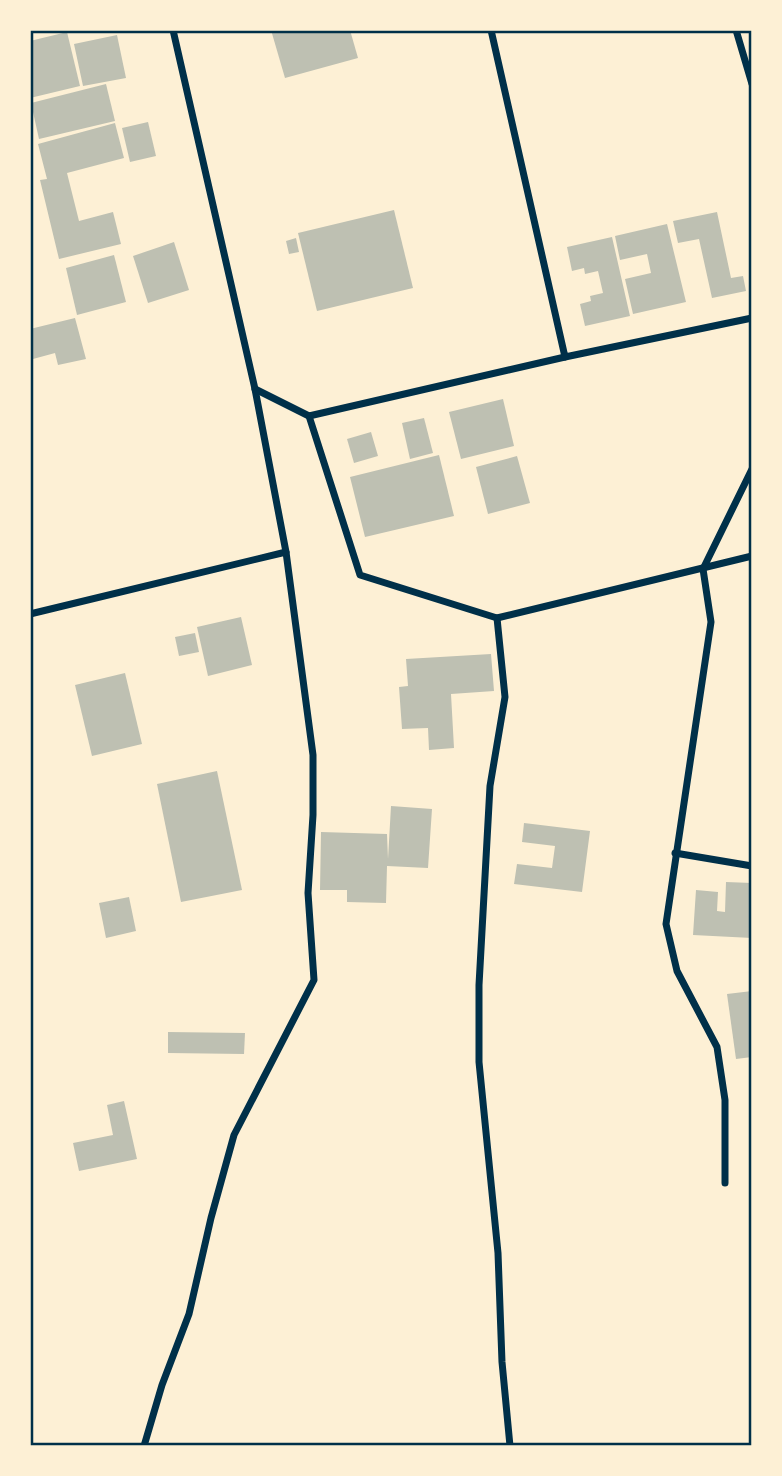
<svg xmlns="http://www.w3.org/2000/svg" width="782" height="1476" viewBox="0 0 782 1476" font-family="'Nunito Sans',sans-serif">
<style>
.building{fill:#bec0b2}
.lines{fill:none;stroke-linecap:round;stroke-linejoin:round}
.minor{stroke:#003049;stroke-width:7}
.neatline{fill:none;stroke:#003049;stroke-width:2.5}
</style>
<rect width="100%" height="100%" fill="#fdf0d5"/>
<g class="building">
<path d="M271 30H350L358 58 285 78Z"/>
<path d="M67 32 80 86 30 98V41Z"/>
<path d="M117 35 126 78 83 86 74 44Z"/>
<path d="M106 84 115 121 39 139 31 103Z"/>
<path d="M148 122 156 156 130 162 122 128Z"/>
<path d="M115 123 124 158 67 173 79 221 113 212 121 244 59 259 40 180 47 179 38 144Z"/>
<path d="M394 210 413 288 317 311 298 233Z"/>
<path d="M717 212 731 278 743 276 746 291 712 298 699 239 678 243 673 221Z"/>
<path d="M667 224 686 302 633 314 625 279 651 273 647 254 620 260 615 236Z"/>
<path d="M612 237 630 316 585 326 580 304 591 301 590 296 603 293 598 271 585 274 584 268 572 271 567 247Z"/>
<path d="M296 238 299 252 289 254 286 241Z"/>
<path d="M174 242 189 290 148 303 133 256Z"/>
<path d="M114 255 126 302 77 315 66 268Z"/>
<path d="M75 318 86 359 58 365 55 353 33 359 30 329Z"/>
<path d="M503 399 514 446 461 459 449 412Z"/>
<path d="M424 418 433 453 410 459 402 423Z"/>
<path d="M371 432 378 456 354 463 347 439Z"/>
<path d="M439 455 454 516 365 537 350 477Z"/>
<path d="M517 456 530 503 488 514 476 467Z"/>
<path d="M241 617 252 665 208 676 197 627Z"/>
<path d="M195 633 199 652 179 656 175 637Z"/>
<path d="M491 654 494 691 451 694 454 748 429 750 428 728 402 729 399 687 408 686 406 659Z"/>
<path d="M125 673 142 744 92 756 75 685Z"/>
<path d="M217 771 242 890 181 902 157 784Z"/>
<path d="M391 806 432 809 428 868 387 866 386 903 347 902V890H320L321 832 387 834 388 859Z"/>
<path d="M524 823 590 831 582 892 514 884 517 864 552 868 555 846 522 842Z"/>
<path d="M726 882 752 883V938L693 935 696 890 718 892 717 911 725 912Z"/>
<path d="M129 897 136 931 106 938 99 903Z"/>
<path d="M752 991V1057L736 1059 727 994Z"/>
<path d="M168 1032 245 1033 244 1054 168 1053Z"/>
<path d="M124 1101 137 1159 79 1171 73 1143 113 1135 107 1105Z"/>
</g>
<g class="lines">
<g class="minor">
<path d="M491 30 565 357 752 318"/>
<path d="M736 30 752 84"/>
<path d="M255 389 309 416 360 575 497 618 752 556"/>
<path d="M309 416 565 357"/>
<path d="M30 614 286 552"/>
<path d="M497 618 505 697 490 786 479 985V1062L498 1253 502 1362 510 1446"/>
<path d="M675 853 752 866"/>
<path d="M725 1183V1100L717 1047 677 971 666 924 711 622 703 569 752 469"/>
<path d="M144 1446 162 1385 189 1314 211 1218 234 1135 314 980 308 893 313 815V755L286 552 255 389 173 30"/>
</g>
</g>
<rect width="782" height="1476" fill="none" stroke="#fdf0d5" stroke-width="63"/>
<rect x="32" y="32" width="718" height="1412" class="neatline"/>
</svg>
